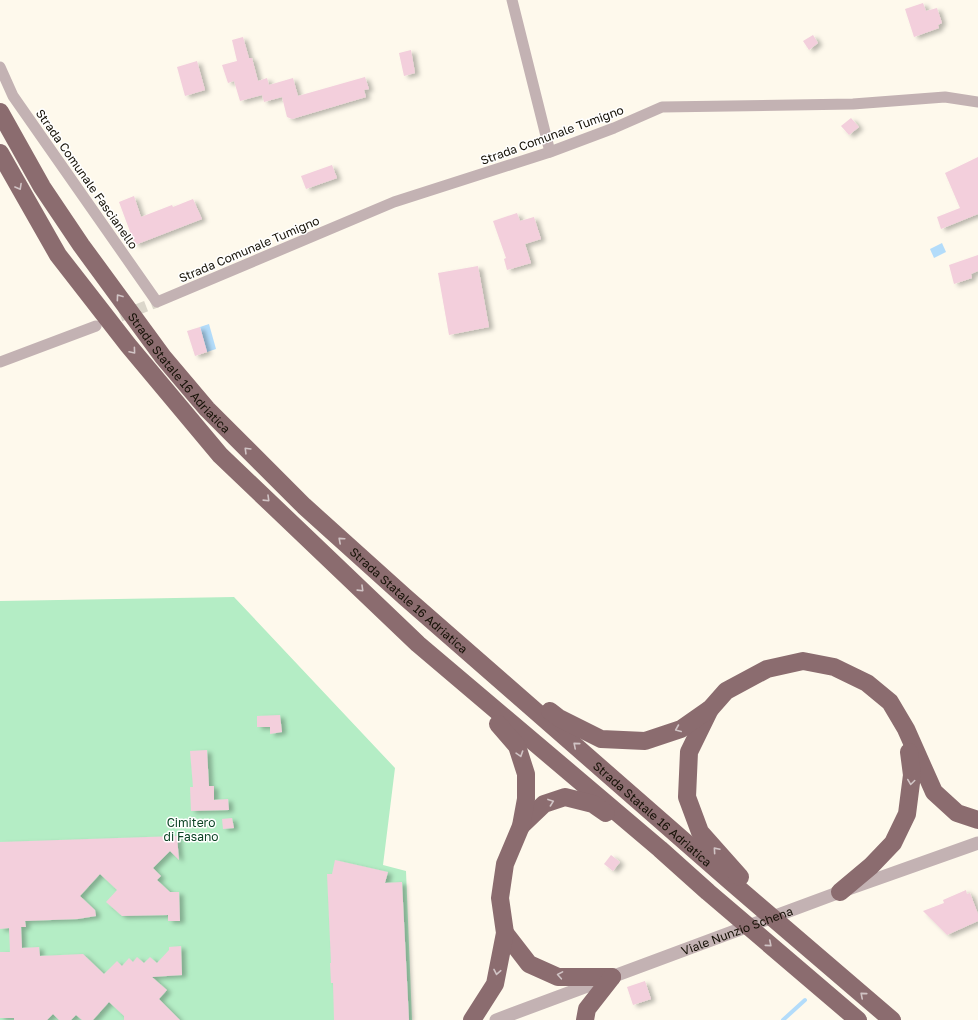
<svg xmlns="http://www.w3.org/2000/svg" width="978" height="1020" viewBox="0 0 978 1020" font-family="'Golos Text',sans-serif">
<style>
.green{fill:#b4edc5}
.water{fill:#b3dcfa}
.lines{fill:none;stroke-linecap:round;stroke-linejoin:round}
.stream{stroke:#b3dcfa;stroke-width:4}
.building{fill:#f3cfdc;filter:url(#shadow)}
.minor-tunnel{stroke:#dbd6ca;stroke-width:11;stroke-dasharray:11 5.5;stroke-linecap:butt}
.minor{stroke:#c3b2b3;stroke-width:11}
.tertiary{stroke:#c3b2b3;stroke-width:13}
.trunk{stroke:#8b6c6f;stroke-width:18}
.oneway{stroke:#d1c4c5}
.labels{text-anchor:middle;dominant-baseline:central;stroke-width:3;stroke-linejoin:round;paint-order:stroke}
.street-label{font-size:12px;fill:#151106;stroke:#fff}
.park-label{font-size:12px;fill:#0b4324;stroke:#fff}
</style>
<defs>
<filter id="shadow"><feDropShadow dx="4.5" dy="2.5" stdDeviation="2" flood-color="#0004"/></filter>
</defs>
<rect width="100%" height="100%" fill="#fef9ec"/>
<path class="green" d="M234 597 395 768 383 865 406 871 412 1020H0V601Z"/>
<g class="water">
<path d="M942 243 946 252 934 258 930 249Z"/>
<path d="M209 324 216 349 207 352 200 327Z"/>
</g>
<g class="lines">
<path class="stream" d="M783 1020 805 1000"/>
</g>
<g class="building">
<path d="M923 3 926 11 937 8 942 23 938 25 939 28 914 37 905 9Z"/>
<path d="M813 35 818 43 809 50 803 41Z"/>
<path d="M243 37 249 58H252L258 81 267 78 269 85 293 78 298 96 365 77 369 89 364 90 366 97 292 119 287 117 282 97 264 102 262 95 240 101 234 81 228 83 222 65 237 61 232 40Z"/>
<path d="M411 50 415 73 404 76 399 53Z"/>
<path d="M197 61 205 90 185 96 177 67Z"/>
<path d="M851 118 859 127 849 135 841 126Z"/>
<path d="M978 157V214L941 229 937 217 960 208 945 173Z"/>
<path d="M332 165 337 178 306 189 301 176Z"/>
<path d="M134 196 141 217 172 205 173 207 193 199 202 219 135 245 119 202Z"/>
<path d="M517 213 520 221 534 217 541 239 525 244 531 263 507 270 504 259 506 258 493 221Z"/>
<path d="M978 255V271L971 274 972 278 954 284 949 265Z"/>
<path d="M478 266 489 327 449 335 438 273Z"/>
<path d="M200 327 207 352 195 356 187 331Z"/>
<path d="M280 715 282 732 270 734V727H257V716Z"/>
<path d="M207 750 209 786H214V800L228 799 229 810 191 811 190 787H193L190 751Z"/>
<path d="M232 818 234 828 223 829 222 819Z"/>
<path d="M177 836 179 860 170 851 153 868 161 876 157 880 170 892H179L180 921H168V915L122 916 106 902 117 890 100 874 80 896 95 910 96 916 78 919 25 921 26 927H21L22 948 39 947 40 956 83 954 104 974 117 961 122 966 129 958 133 962 137 957 144 963 150 957 157 963 169 950V947L181 946 182 975 152 977 167 990 159 999 180 1020H124V1016L109 1002 93 1020H82L76 1015 71 1020H59L53 1014 47 1020H14V1018H0V952H10L9 928 0 929V842Z"/>
<path d="M611 855 620 862 613 871 604 864Z"/>
<path d="M335 860 388 872 385 883 402 882 409 1020H334L333 983H331L330 963H331L327 874H332Z"/>
<path d="M966 890 967 894 970 893 978 914V921L947 935 923 911 944 903 943 900Z"/>
<path d="M645 981 651 999 633 1005 627 987Z"/>
</g>
<g class="lines">
<path class="minor-tunnel" d="M105 322 157 302"/>
<g class="minor">
<path d="M512 0 550 152"/>
<path d="M0 67 13 96 157 302 394 202 550 152 614 128 662 107 853 104 945 97 978 102"/>
<path d="M0 362 96 326"/>
</g>
<path class="tertiary" id="s1" d="M496 1020 840 892 978 843"/>
<g class="trunk">
<path id="s2" d="M0 112 42 187 81 245 163 357 207 409 304 506 405 597 731 882 892 1020"/>
<path d="M0 153 58 255 128 345 220 455 418 644 660 849 708 892 858 1020"/>
<path d="M710 709 689 752 687 797 700 832 740 877"/>
<path d="M550 711 559 718 601 739 645 741 681 729 711 708 726 691 767 669 803 661 834 667 867 683 890 702 906 729 934 792 957 813 978 820"/>
<path d="M521 826 544 804 565 797 593 804 606 813"/>
<path d="M840 892 871 866 893 843 907 814 912 775 909 752"/>
<path d="M505 933 529 964 558 977H612"/>
<path d="M472 1020 495 984 505 933 500 898 505 864 521 826 526 799V774L517 746 498 724"/>
<path d="M585 1020 587 1009 612 977"/>
</g>
</g>
<defs><path id="oneway-chevron" d="M-2-3.5L2.5 0L-2 3.5" fill="none" stroke-width="1.6" stroke-linecap="round" stroke-linejoin="round"/></defs>
<g class="oneway">
<use href="#oneway-chevron" transform="translate(19 187) rotate(61)"/>
<use href="#oneway-chevron" transform="translate(119 297) rotate(-126)"/>
<use href="#oneway-chevron" transform="translate(133 351) rotate(50)"/>
<use href="#oneway-chevron" transform="translate(247 450) rotate(-135)"/>
<use href="#oneway-chevron" transform="translate(267 499) rotate(44)"/>
<use href="#oneway-chevron" transform="translate(341 540) rotate(-138)"/>
<use href="#oneway-chevron" transform="translate(361 589) rotate(44)"/>
<use href="#oneway-chevron" transform="translate(678 729) rotate(157)"/>
<use href="#oneway-chevron" transform="translate(576 745) rotate(-139)"/>
<use href="#oneway-chevron" transform="translate(520 754) rotate(72)"/>
<use href="#oneway-chevron" transform="translate(911 782) rotate(98)"/>
<use href="#oneway-chevron" transform="translate(551 802) rotate(-20)"/>
<use href="#oneway-chevron" transform="translate(716 850) rotate(-131)"/>
<use href="#oneway-chevron" transform="translate(769 944) rotate(40)"/>
<use href="#oneway-chevron" transform="translate(497 972) rotate(101)"/>
<use href="#oneway-chevron" transform="translate(560 975) rotate(-170)"/>
<use href="#oneway-chevron" transform="translate(863 995) rotate(-139)"/>
</g>
<g class="labels">
<g class="street-label">
<text transform="translate(552 135) rotate(-20)">Strada Comunale Tumigno</text>
<text transform="translate(87 179) rotate(55)">Strada Comunale Fascianello</text>
<text transform="translate(249 249) rotate(-23)">Strada Comunale Tumigno</text>
<text stroke="none"><textPath href="#s2" startOffset="317">Strada Statale 16 Adriatica</textPath></text>
<text stroke="none"><textPath href="#s2" startOffset="641">Strada Statale 16 Adriatica</textPath></text>
<text stroke="none"><textPath href="#s2" startOffset="965">Strada Statale 16 Adriatica</textPath></text>
<text stroke="none"><textPath href="#s1" startOffset="257">Viale Nunzio Schena</textPath></text>
</g>
<g class="park-label">
<text x="191" y="822">Cimitero<tspan x="191" dy="14">di Fasano</tspan></text>
</g>
</g>
</svg>
